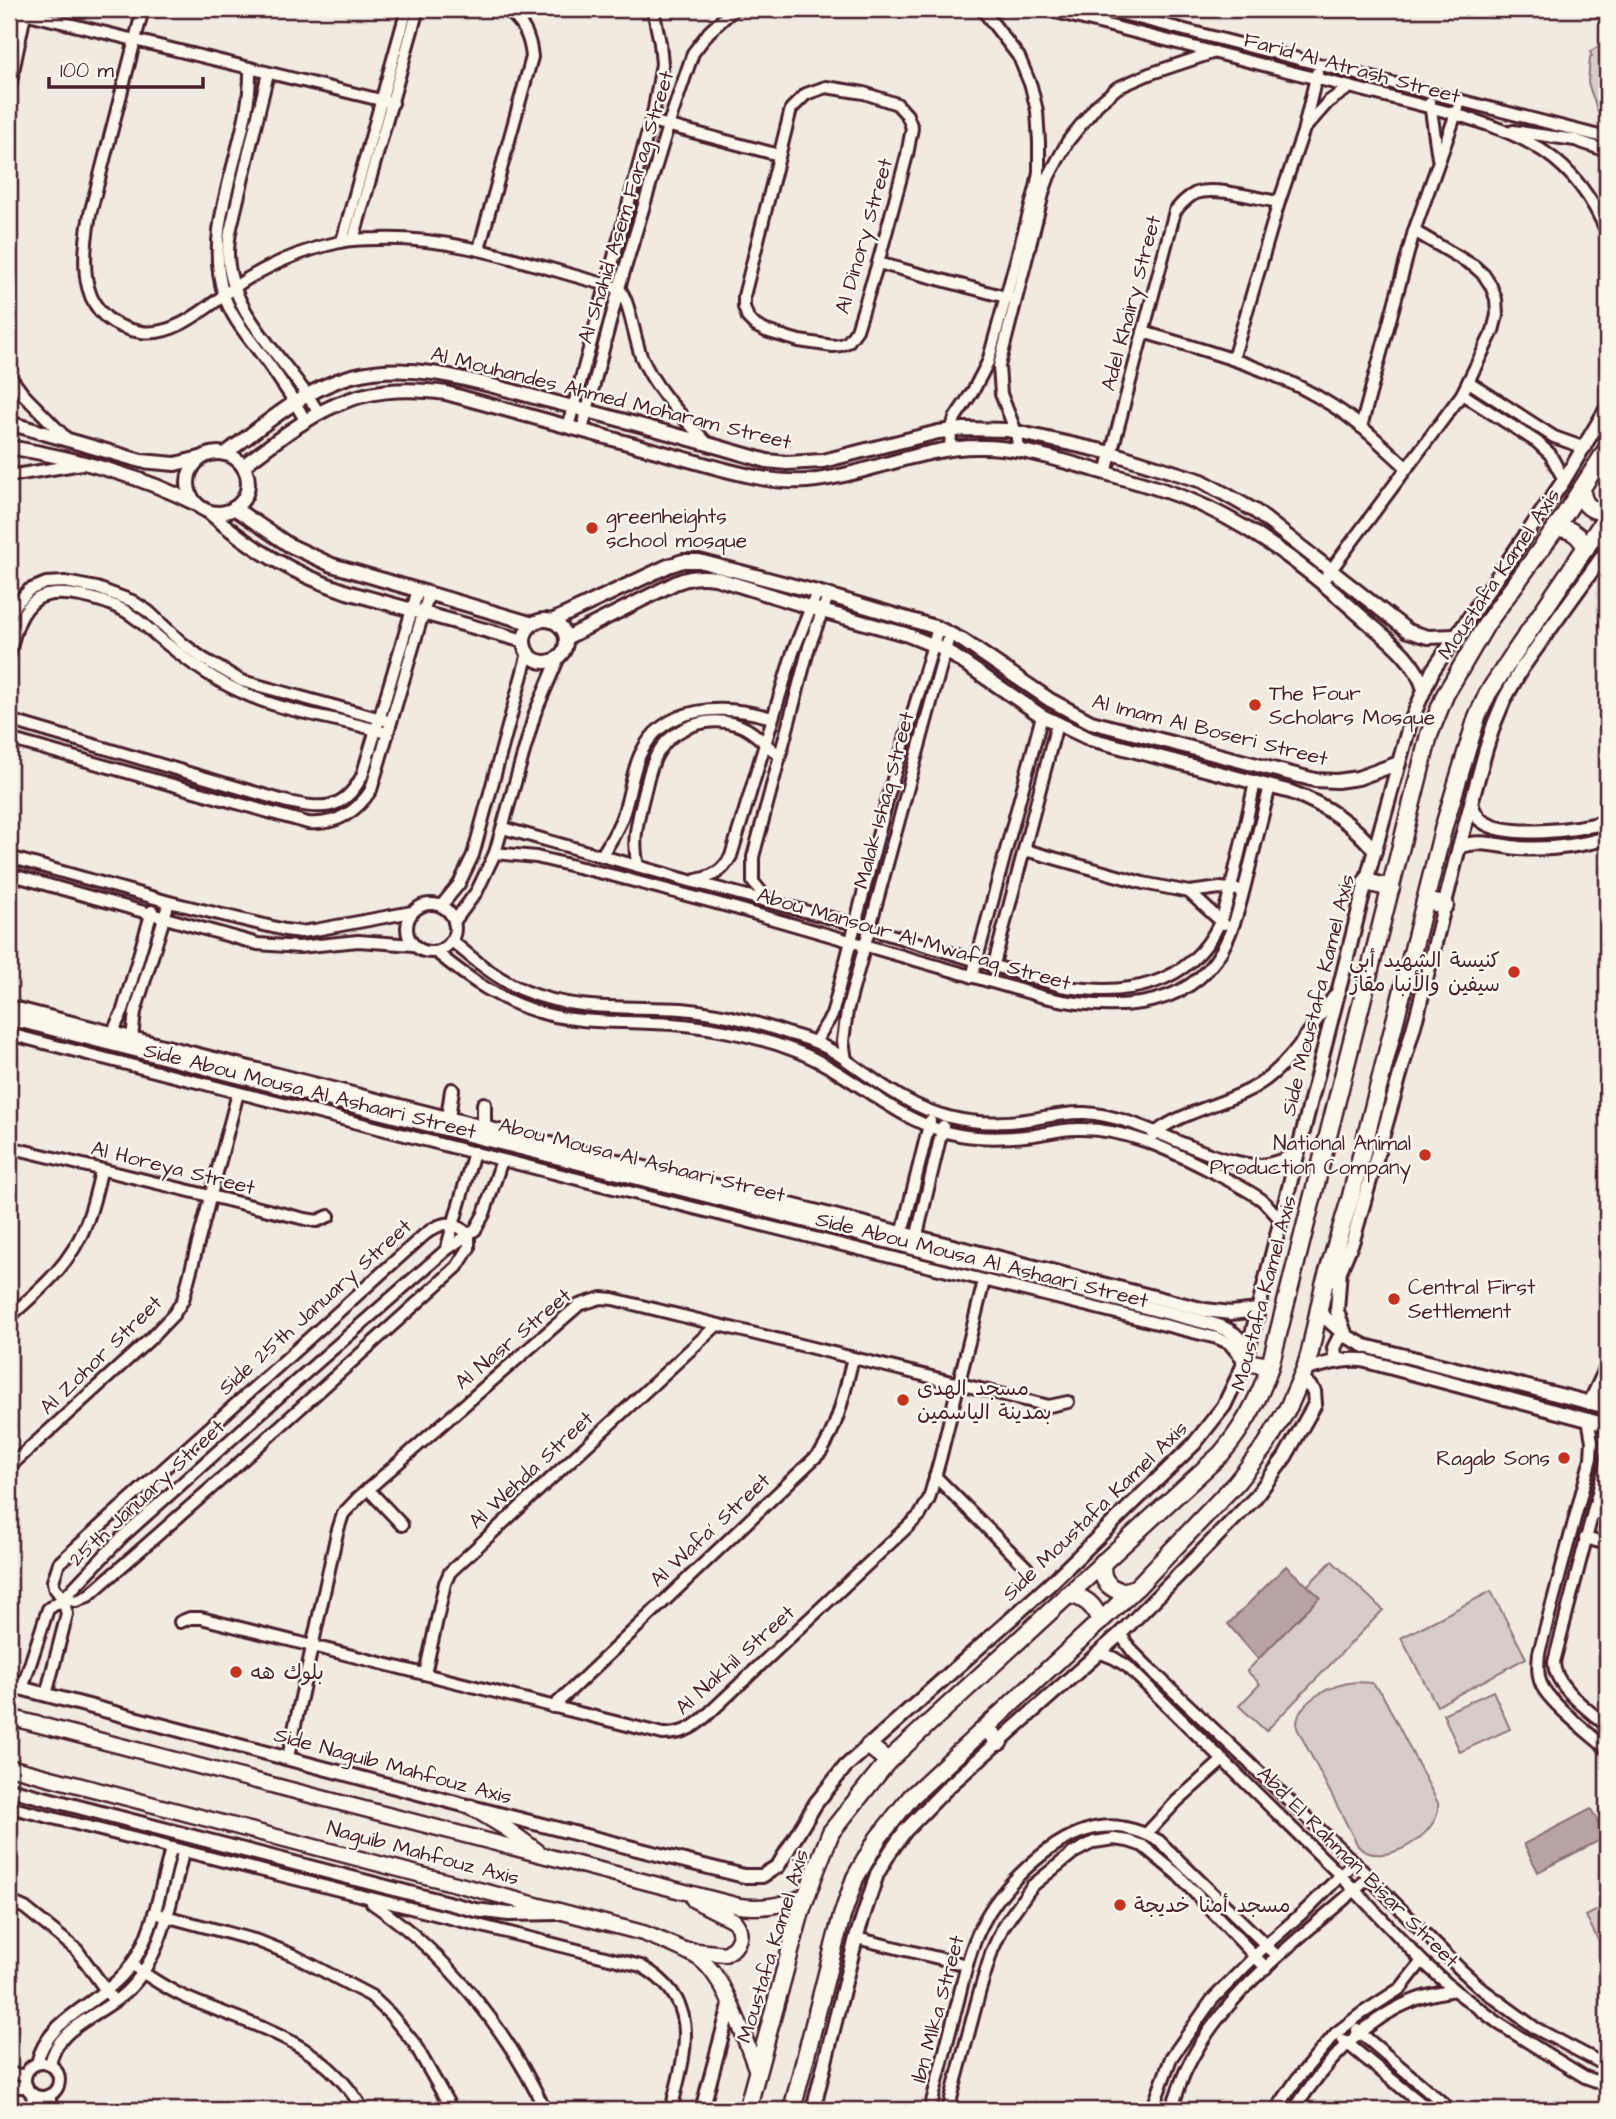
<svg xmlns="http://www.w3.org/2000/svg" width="1616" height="2119" viewBox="0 0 1616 2119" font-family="'Architects Daughter','Playpen Sans Arabic',sans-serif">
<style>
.green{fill:#d8ccc6;stroke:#917678;stroke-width:2}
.water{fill:#b8a4a2;stroke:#8c6f72;stroke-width:2}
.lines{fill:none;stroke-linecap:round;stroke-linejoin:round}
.minor-casing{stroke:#4a1f2b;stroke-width:16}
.tertiary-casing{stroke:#4a1f2b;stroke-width:18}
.secondary-casing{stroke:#4a1f2b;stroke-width:19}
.primary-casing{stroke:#4a1f2b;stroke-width:21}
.minor{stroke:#fbf7ec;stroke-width:10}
.tertiary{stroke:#fbf7ec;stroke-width:12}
.secondary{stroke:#fbf7ec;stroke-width:14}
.primary{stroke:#fbf7ec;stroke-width:16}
.poi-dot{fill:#c8321e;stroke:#fbf7ec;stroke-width:2.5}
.labels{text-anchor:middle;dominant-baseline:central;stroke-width:5;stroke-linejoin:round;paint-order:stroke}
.street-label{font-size:21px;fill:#4a1f2b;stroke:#fbf7ec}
.poi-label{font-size:21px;fill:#4a1f2b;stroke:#fbf7ec;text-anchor:start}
</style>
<rect width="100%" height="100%" fill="#f0eae0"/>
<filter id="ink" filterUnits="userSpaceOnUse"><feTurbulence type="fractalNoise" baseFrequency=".0143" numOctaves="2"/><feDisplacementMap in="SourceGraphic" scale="14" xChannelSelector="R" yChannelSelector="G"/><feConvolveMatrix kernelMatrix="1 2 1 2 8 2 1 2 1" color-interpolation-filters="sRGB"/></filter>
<g filter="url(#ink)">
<g class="green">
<path d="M1607 40V113L1598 112 1588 83 1590 57 1592 56 1590 52Z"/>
<path d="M1332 1561 1383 1610 1266 1731 1239 1706 1260 1684 1247 1671 1319 1597 1307 1586Z"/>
<path d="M1491 1591 1526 1658 1437 1706 1401 1638Z"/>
<path d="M1356 1682 1372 1683 1381 1692 1438 1803C1442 1835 1380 1871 1358 1846L1297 1728C1295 1700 1333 1684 1356 1682Z"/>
<path d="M1493 1691 1510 1729 1460 1752 1443 1714Z"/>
<path d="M1607 1905V1958L1586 1916Z"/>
</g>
<g class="water">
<path d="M1286 1566 1320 1597 1258 1659 1228 1624Z"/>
<path d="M1591 1809 1606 1837 1538 1872 1524 1844Z"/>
</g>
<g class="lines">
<g class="minor-casing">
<g id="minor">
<path d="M143 9 90 214C81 263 77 322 141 332 179 338 216 298 247 279 275 262 307 249 340 242 352 239 364 239 377 239 461 236 539 268 619 288 630 302 634 337 641 356 655 390 682 416 707 443"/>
<path d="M1044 9 1448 112C1525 135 1575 155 1607 233"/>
<path d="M1103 9 1607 138"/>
<path d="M24 13 393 103"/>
<path d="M250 68C252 143 200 221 224 295 232 320 252 341 267 362 281 381 294 400 305 420"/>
<path d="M268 73 230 232C229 239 228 246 228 253 228 314 290 362 318 412"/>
<path d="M826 87 864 93 897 104 907 115 912 128 907 155 878 263 857 330 848 342 841 345 833 346 799 341 766 331 756 326 748 318 744 307V296L791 109 806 94Z"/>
<path d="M1430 103 1438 158"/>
<path d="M651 121 779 155"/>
<path d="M1306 127 1328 102 1350 87"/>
<path d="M1513 131 1575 140 1607 151"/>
<path d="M353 240 418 9"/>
<path d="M342 241 407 9"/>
<path d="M479 249 532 57C530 36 523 21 505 9"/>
<path d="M878 263 1013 299"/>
<path d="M1143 332C1209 352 1275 368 1333 406 1360 423 1383 446 1407 468"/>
<path d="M1233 359 1279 202 1303 132 1317 73"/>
<path d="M9 375 23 394 66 438"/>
<path d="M1469 382 1554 437 1585 448"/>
<path d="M1462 394 1537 442 1550 454 1564 480"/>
<path d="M568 427 654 109 662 64 660 43 653 9"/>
<path d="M1361 427 1414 231 1458 108"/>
<path d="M582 430 619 288 668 126 693 53 709 32 734 9"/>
<path d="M950 449 951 431 955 418 973 391 988 362 1036 188 1039 172V142L1037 111 1031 86 1019 57 982 9"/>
<path d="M1019 450 1016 432 1001 394 999 366 1044 190 1049 176 1068 141 1097 105 1117 88 1149 74 1215 52"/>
<path d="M1106 473 1175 211C1181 204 1187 197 1196 193 1217 186 1258 199 1279 202"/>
<path d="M9 476 82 464"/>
<path d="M1322 582 1462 394 1493 331 1497 315 1496 299 1491 286 1484 275 1474 266 1414 231"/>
<path d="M9 618 17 603 29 590 46 583 65 582 97 588 132 601 149 612 182 643 202 658 242 681 385 720"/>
<path d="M9 655C14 635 19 611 37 599 57 586 105 600 125 611 140 620 153 633 167 644 189 662 213 679 239 691 284 713 336 717 383 732"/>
<path d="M9 720 284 801C320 809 343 813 362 776L418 590"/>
<path d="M9 739 308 823C336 825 356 813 371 790L429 593"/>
<path d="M503 828 690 881 854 924 1061 986C1125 997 1190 987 1220 922 1228 905 1232 884 1236 866 1243 838 1249 810 1255 782"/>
<path d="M1025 850 1143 883 1189 892 1220 888 1238 890"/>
<path d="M495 853 536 857 615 876 735 908 1044 997C1105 1011 1186 1014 1222 950 1236 925 1242 897 1249 869 1256 842 1263 814 1270 786"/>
<path d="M602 855C611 841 619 828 624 812 630 794 632 773 640 755 664 703 725 704 772 718"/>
<path d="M9 857 169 902 285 930 301 932 315 930 412 912"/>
<path d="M638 866C632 843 637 824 642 802 647 785 649 766 659 751 674 727 708 716 735 724 752 728 765 745 779 755"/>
<path d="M9 874 258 944 299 947 358 941 414 945"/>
<path d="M696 880C713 877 723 871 731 856L793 652 817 592"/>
<path d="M1189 892 1224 924"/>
<path d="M768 900 753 882V857L809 647 828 596"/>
<circle cx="431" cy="928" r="24"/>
<path d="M441 906 459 884 473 855 528 653"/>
<path d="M454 922 477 891 495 853 535 713 559 657"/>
<path d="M452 941C474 960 497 979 525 991 575 1012 629 1006 682 1009 718 1012 756 1022 790 1034 802 1037 814 1041 825 1047 838 1053 849 1062 860 1070 887 1089 916 1109 949 1117 976 1124 1005 1124 1033 1119 1050 1116 1067 1112 1085 1113 1133 1116 1180 1146 1225 1159 1235 1161 1246 1165 1256 1165 1271 1165 1284 1159 1297 1153"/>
<path d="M436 952C470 980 501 1002 546 1014 581 1023 615 1021 651 1023 698 1024 752 1034 796 1051 854 1073 898 1125 960 1135 984 1139 1010 1138 1034 1135 1048 1133 1062 1129 1076 1129 1124 1127 1170 1150 1211 1171 1228 1180 1247 1189 1262 1200 1269 1206 1274 1213 1280 1219"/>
<path d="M993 968 1057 724"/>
<path d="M972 977 1042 716"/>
<path d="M9 1034 593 1183 1217 1338 1229 1343 1245 1362"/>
<path d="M110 1038 123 1010 152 911"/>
<path d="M815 1042 832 1015 889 793 938 628"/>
<path d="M131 1046 135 1012 169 902"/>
<path d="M846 1060 843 1041 847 1011 950 633"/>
<path d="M1153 1135C1173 1115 1224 1104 1251 1089 1289 1069 1312 1025 1337 992"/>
<path d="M9 1147 305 1219 317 1221 329 1216"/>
<path d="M900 1242 930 1121"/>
<path d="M915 1243 943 1126"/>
<path d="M446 1250 474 1152"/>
<path d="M9 1317C40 1290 71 1264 86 1224 93 1207 97 1188 101 1171"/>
<path d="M1588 1419 1592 1441 1591 1458 1539 1653C1538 1664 1537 1676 1542 1686 1551 1704 1591 1735 1607 1749"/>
<path d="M1607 1458 1554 1662C1554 1687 1589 1710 1607 1726"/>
<path d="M9 1467 150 1339 174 1314 183 1300 238 1093"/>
<path d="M935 1476 1027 1568"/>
<path d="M368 1489 402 1525"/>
<path d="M1585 1538 1607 1544"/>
<path d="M180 1622 190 1618H201L663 1734C681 1734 692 1729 705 1717L920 1515 929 1499 940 1459 984 1281"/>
<path d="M1120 1634 1133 1652 1149 1668 1354 1862 1460 1969 1482 1989 1535 2028 1607 2066"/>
<path d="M1099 1652 1114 1658 1128 1667 1341 1876 1422 1961 1454 1990 1501 2025 1544 2052 1585 2077 1607 2085"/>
<path d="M425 1674 445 1583 450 1572 716 1326"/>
<path d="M22 1689 48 1609 63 1599 122 1537 302 1376 446 1250 475 1230 484 1214 502 1160"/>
<path d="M46 1695 67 1614 63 1599 54 1587 53 1581 59 1563 424 1235C442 1221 452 1219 469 1235V1248L457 1267 226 1475 88 1596 77 1601 63 1599"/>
<path d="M553 1707 821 1452C839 1424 845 1389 853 1358"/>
<path d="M288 1757 337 1533 343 1514 359 1497 579 1305 601 1298 613 1299 1049 1406 1068 1402"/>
<path d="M9 1807 641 1966C704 2001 685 2053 671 2110"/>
<path d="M1147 1833 1177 1801 1223 1760"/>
<path d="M9 1901 25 1908 77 1950 110 1996"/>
<path d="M372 1903C447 1954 507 2029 545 2110"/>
<path d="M154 1913 258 1941 293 1955 371 1996 390 2014 414 2043 452 2110"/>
<path d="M856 1938 967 1965"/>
<path d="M132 1965C149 1977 167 1989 187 1998 255 2027 323 2040 363 2110"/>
<path d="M1357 2030 1451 2110"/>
<path d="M1343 2040 1429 2110"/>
<path d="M37 2063C48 2015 104 2004 131 1965 153 1935 161 1885 171 1849"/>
<circle cx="42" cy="2080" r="17"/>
<path d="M50 2065C56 2026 101 2016 126 1992 163 1958 171 1899 183 1853"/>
<path d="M9 2074 25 2075"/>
<path d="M9 2087H27"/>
<path d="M32 2094 34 2110"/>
<path d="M49 2095 52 2110"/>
<path d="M930 2110C939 2074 948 2038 958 2001 964 1976 970 1948 982 1925 1000 1888 1047 1842 1087 1830 1111 1822 1137 1828 1159 1841L1277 1956"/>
<path d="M948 2110 980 1990 992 1951 1003 1927 1032 1886 1073 1853 1094 1842 1114 1839 1128 1841 1143 1846 1177 1874 1266 1968"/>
<path d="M1152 2110 1171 2058 1212 2000 1266 1945 1308 1908 1354 1862"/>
<path d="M1171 2110C1176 2097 1180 2083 1186 2070 1225 1988 1304 1937 1368 1878"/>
<path d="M1276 2110 1297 2079 1336 2033 1361 2014 1401 1988 1422 1961"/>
<path d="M1294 2110C1322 2066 1363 2021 1412 2001 1425 1995 1440 1993 1454 1990"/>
</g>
</g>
<g class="tertiary-casing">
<g id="tertiary">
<path d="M9 86 25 9"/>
<path d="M9 423 141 461 175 464 200 458"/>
<path d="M9 447C73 458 138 474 196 504"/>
<circle cx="218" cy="483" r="30"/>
<path d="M225 454C264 425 304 389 352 376 419 359 485 385 550 401 623 420 695 440 767 461L787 463 823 461 938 432 964 429 1007 430 1112 453 1202 481 1255 511 1408 631 1428 637 1455 636"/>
<path d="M243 466C312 413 354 380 446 393L718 468C748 476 776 483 807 481 865 476 920 447 978 447 1017 446 1055 459 1092 469 1131 481 1171 490 1208 508 1265 535 1316 576 1363 618 1387 639 1414 657 1424 689"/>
<path d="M234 508 289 545 332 565 533 624"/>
<path d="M210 513C254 551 292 573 347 592L524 641"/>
<circle cx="545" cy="641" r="21"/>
<path d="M552 621 668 566 683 561H699L817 592 938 628 962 640 1050 700 1091 722 1315 780 1337 781 1358 778 1399 763"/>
<path d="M566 638 675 583C689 577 700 576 715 578L822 611 905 634 945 650 1042 716 1090 739 1291 792C1323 804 1353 823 1375 851"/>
<path d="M1471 803C1473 810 1476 817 1482 821 1508 840 1578 829 1607 822"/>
<path d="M1459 847C1479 839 1498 846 1519 848 1548 850 1579 846 1607 838"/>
<path d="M9 1007 1205 1310 1231 1313 1258 1310"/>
<path d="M9 1018 1212 1324C1229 1329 1243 1336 1246 1354"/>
<path d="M484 1104V1128"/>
<path d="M448 1118 452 1090"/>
<path d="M1324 1285 1339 1273 1353 1240 1417 1015 1459 847 1486 749 1494 724 1504 700 1522 668 1607 550"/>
<path d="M1318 1311 1346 1336 1365 1346 1607 1407"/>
<path d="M1340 1360 1335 1355 1334 1348 1339 1338 1346 1336 1337 1311 1340 1269"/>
<path d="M1305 1369C1325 1365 1342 1358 1362 1360L1607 1425"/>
<path d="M1590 1403 1607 1367"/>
<path d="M9 1685 471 1807 744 1876H762L778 1866 816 1803 845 1767 1050 1584 1194 1444 1224 1406 1245 1362 1366 882 1410 723 1433 670 1564 480 1607 408"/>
<path d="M9 1789 475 1910 509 1914 559 1913"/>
<path d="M702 2110 730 2005"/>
<path d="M813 2110 856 1938 877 1874 890 1852 905 1831 949 1786 1120 1634 1254 1499 1285 1457 1315 1404 1314 1391 1302 1378"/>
</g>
</g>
<g class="secondary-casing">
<g id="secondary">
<path d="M9 12V9"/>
<path d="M9 1717 739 1906C764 1909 785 1906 807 1895"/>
<path d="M9 1767 643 1933C661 1940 680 1947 697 1957 726 1975 744 2039 757 2071"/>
<path d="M471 1807 507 1829 537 1851"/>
<path d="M688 1950 725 1954C739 1947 745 1932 733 1920L694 1900"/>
</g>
</g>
<g class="primary-casing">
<g id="primary">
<path d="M1582 489C1582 505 1592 513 1607 510"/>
<path d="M1556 528C1571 528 1580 535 1586 548"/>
<path d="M1366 882 1391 888"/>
<path d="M1425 901 1445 905"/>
<path d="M1245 1362 1270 1366"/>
<path d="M1103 1562C1098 1584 1118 1598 1137 1587"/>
<path d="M1067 1595C1084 1596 1095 1605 1100 1622"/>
<path d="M986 1728 999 1742"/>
<path d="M869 1746 888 1761"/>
<path d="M747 2110 801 1911 814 1875 831 1832 888 1761 1221 1454C1244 1427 1259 1400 1270 1366L1429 735 1445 695 1487 623 1556 528 1607 449"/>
<path d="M792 2110 841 1919 855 1878 878 1838 911 1797 1137 1587 1236 1483 1266 1445 1289 1406 1305 1369 1310 1352 1324 1285 1351 1196 1444 826 1477 717 1488 693 1511 658 1607 516"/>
</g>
</g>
<use href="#minor" class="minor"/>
<use href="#tertiary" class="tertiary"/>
<use href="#secondary" class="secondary"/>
<use href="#primary" class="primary"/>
</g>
</g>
<g class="poi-dot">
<circle cx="592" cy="528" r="7"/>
<circle cx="1255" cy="705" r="7"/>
<circle cx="1514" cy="972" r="7"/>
<circle cx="1425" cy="1155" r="7"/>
<circle cx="1394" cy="1299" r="7"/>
<circle cx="903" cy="1400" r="7"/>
<circle cx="1564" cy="1458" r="7"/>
<circle cx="236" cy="1672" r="7"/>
<circle cx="1120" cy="1905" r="7"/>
</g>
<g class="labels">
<g class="street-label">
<text transform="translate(1352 68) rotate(15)">Farid Al Atrash Street</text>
<text transform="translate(626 207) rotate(-73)">Al Shahid Asem Farag Street</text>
<text transform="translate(864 236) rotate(-74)">Al Dinory Street</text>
<text transform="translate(1131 303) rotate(-75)">Adel Khairy Street</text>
<text transform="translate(611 398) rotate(14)">Al Mouhandes Ahmed Moharam Street</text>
<text transform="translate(1499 574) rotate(-56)">Moustafa Kamel Axis</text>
<text transform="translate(1210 730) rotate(14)">Al Imam Al Boseri Street</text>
<text transform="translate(884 800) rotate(-75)">Malak Ishaq Street</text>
<text transform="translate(914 939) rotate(16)">Abou Mansour Al Mwafaq Street</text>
<text transform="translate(1318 995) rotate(-76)">Side Moustafa Kamel Axis</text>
<text transform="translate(310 1091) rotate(14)">Side Abou Mousa Al Ashaari Street</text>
<text transform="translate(642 1160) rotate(14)">Abou Mousa Al Ashaari Street</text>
<text transform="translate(173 1168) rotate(14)">Al Horeya Street</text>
<text transform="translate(982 1260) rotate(14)">Side Abou Mousa Al Ashaari Street</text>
<text transform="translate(1264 1293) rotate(-75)">Moustafa Kamel Axis</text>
<text transform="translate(315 1307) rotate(-42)">Side 25th January Street</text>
<text transform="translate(513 1339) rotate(-40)">Al Nasr Street</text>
<text transform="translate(101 1355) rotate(-44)">Al Zohor Street</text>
<text transform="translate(531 1470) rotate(-43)">Al Wehda Street</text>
<text transform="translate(147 1493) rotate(-43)">25th January Street</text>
<text transform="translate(1095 1511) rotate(-44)">Side Moustafa Kamel Axis</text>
<text transform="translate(710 1530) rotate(-43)">Al Wafa' Street</text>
<text transform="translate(735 1660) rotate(-42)">Al Nakhil Street</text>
<text transform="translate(393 1766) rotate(15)">Side Naguib Mahfouz Axis</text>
<text transform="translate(423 1853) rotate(15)">Naguib Mahfouz Axis</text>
<text transform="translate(1358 1867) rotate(45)">Abd El Rahman Bisar Street</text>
<text transform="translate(773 1946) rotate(-73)">Moustafa Kamel Axis</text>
<text transform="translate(938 2009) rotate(-75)">Ibn Mlka Street</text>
</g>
<g class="poi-label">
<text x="606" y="516">greenheights<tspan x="606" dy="24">school mosque</tspan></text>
<text x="1269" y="693">The Four<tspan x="1269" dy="24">Scholars Mosque</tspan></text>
<text x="1500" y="960" text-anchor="end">كنيسة الشهيد أبي<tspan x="1500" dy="24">سيفين والأنبا مقار</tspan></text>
<text x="1411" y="1143" text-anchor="end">National Animal<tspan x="1411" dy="24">Production Company</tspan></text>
<text x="1408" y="1287">Central First<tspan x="1408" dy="24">Settlement</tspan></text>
<text x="917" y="1388">مسجد الهدى<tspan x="917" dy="24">بمدينة الياسمين</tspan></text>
<text x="1550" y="1458" text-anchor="end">Ragab Sons</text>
<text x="250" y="1672">بلوك هه</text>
<text x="1134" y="1905">مسجد أمنا خديجة</text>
</g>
</g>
<rect width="1616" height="2119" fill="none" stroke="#fbf7ec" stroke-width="35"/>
<rect x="18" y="18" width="1581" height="2084" fill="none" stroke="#4a1f2b" stroke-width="2.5" filter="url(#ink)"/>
<path d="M49 77v10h154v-10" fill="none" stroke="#4a1f2b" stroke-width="3.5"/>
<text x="60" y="77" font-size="21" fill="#4a1f2b" stroke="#fbf7ec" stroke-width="5" paint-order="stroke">100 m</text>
</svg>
